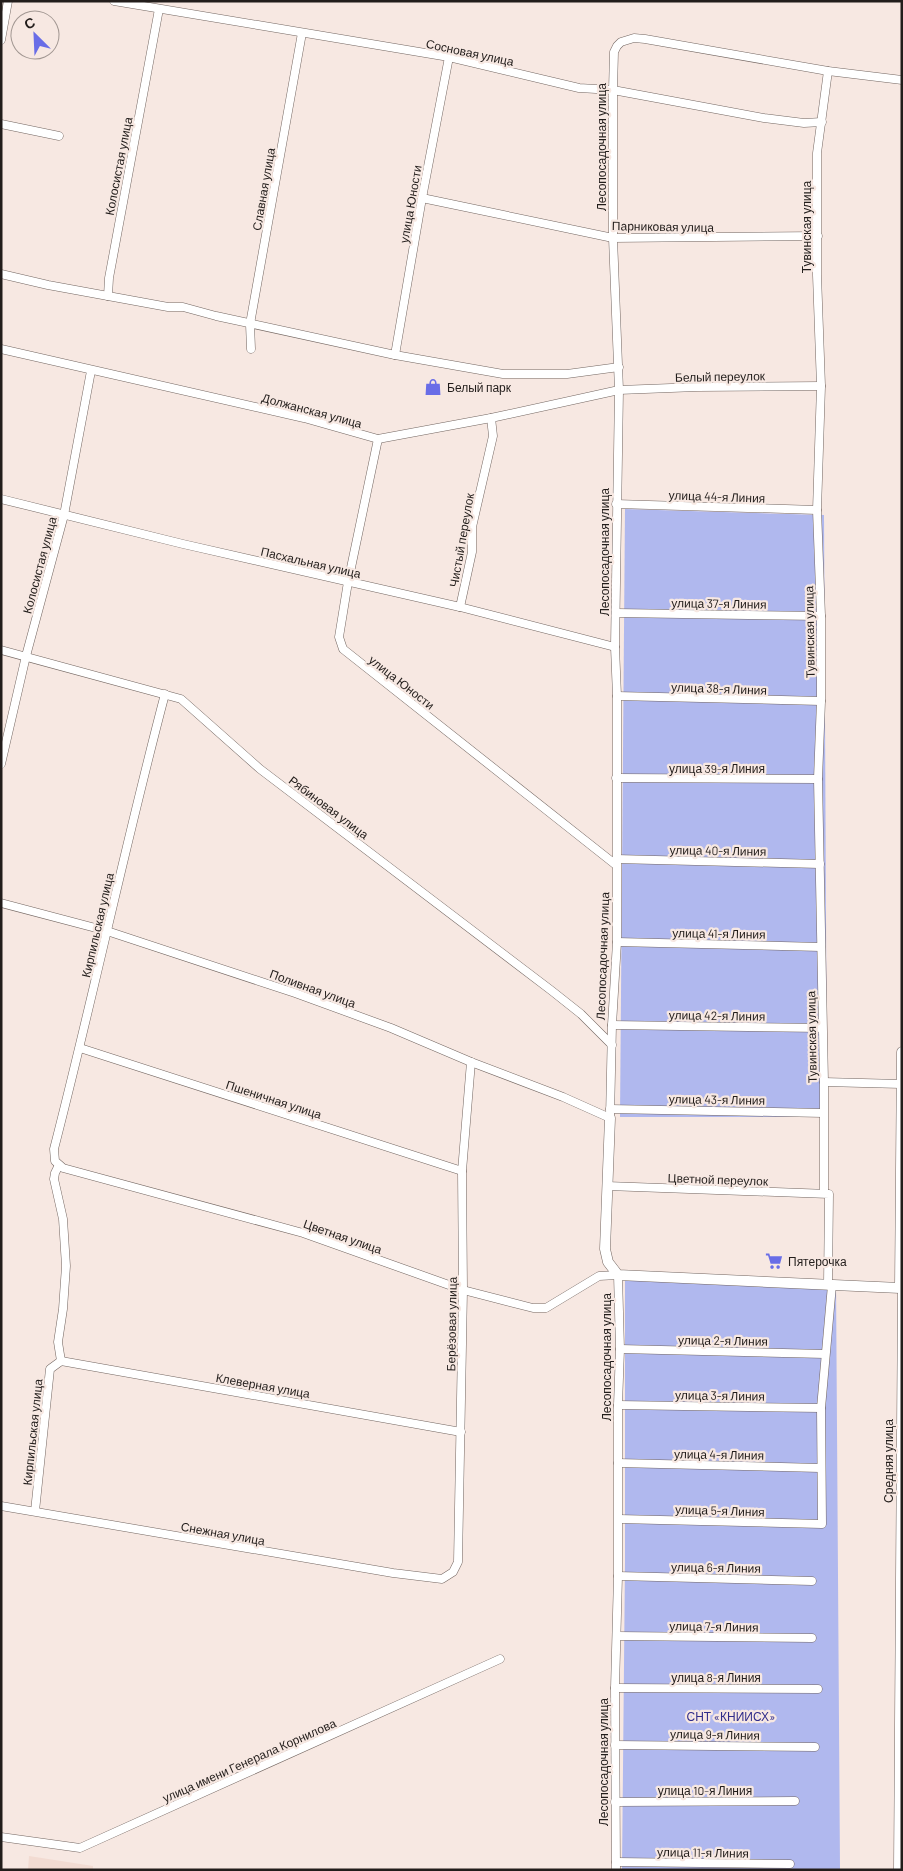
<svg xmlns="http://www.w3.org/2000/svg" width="903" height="1871" viewBox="0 0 903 1871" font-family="Barlow,sans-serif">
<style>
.built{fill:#f2dbd2}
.green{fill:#b0b8ee}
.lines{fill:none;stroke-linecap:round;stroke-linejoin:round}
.minor-casing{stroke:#736661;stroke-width:9}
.tertiary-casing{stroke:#736661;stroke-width:11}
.minor{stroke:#fff;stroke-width:8}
.tertiary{stroke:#fff;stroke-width:10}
.labels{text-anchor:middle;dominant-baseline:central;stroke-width:4.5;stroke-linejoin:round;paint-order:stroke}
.street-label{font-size:12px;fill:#221d1b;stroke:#f7e8e2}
.poi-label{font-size:12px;fill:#221d1b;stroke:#f7e8e2;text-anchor:start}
.park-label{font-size:12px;fill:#302c8a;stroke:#f7e8e2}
</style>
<rect width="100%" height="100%" fill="#f7e8e2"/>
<path class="built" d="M29 1856 93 1866V1870H28Z"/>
<g class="green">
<path d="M625 509 824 515 827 1117H620Z"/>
<path d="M625 1273 836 1281 840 1870H622L625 1562Z"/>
</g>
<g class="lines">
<g class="minor-casing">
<g id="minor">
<path d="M114 1 449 57 579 88 613 90 764 118 804 123 822 122"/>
<path d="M159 9 109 278 108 296 168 307H183L216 316 395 355 503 374H567L619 367"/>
<path d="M1 40 8 1"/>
<path d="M1 124 59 136"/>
<path d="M422 198 613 238 818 236"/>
<path d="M1 274 48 285 108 296"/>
<path d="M1 349 304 418 378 439 491 418 619 390 697 387 821 386"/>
<path d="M251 349 250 324 302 33"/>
<path d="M395 355 422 198 449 57"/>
<path d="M378 439 348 582 339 637 343 649 616 865"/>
<path d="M1 499 183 544 460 607 615 647"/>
<path d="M616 504 817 510"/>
<path d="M460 607 472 552V527L493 436 491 418"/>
<path d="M617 613 821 616"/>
<path d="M1 650 181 699 260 769 552 991 581 1014 612 1045"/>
<path d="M165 694C125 845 93 998 54 1149L55 1161 63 1168 303 1233 463 1290 533 1308H546L599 1276 618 1275 620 1349 618 1405V1576L615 1688 616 1870"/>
<path d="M617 696 821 701"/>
<path d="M1 764 26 656 64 515 91 371"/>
<path d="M616 778 818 779"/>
<path d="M616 859 820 864"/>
<path d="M1 903 107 931 295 993 391 1028 471 1062 563 1097 610 1118 612 1025 617 942V696L615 647 619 390 613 238V90L614 52 617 46 621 42 634 38 645 39 828 71 902 80"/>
<path d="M617 942 821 947"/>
<path d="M612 1025 822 1028"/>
<path d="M80 1048 462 1171"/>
<path d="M824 1082 901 1084"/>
<path d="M610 1109 823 1113"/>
<path d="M59 1165 55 1173 54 1179 63 1219 66 1266 63 1309 58 1342 61 1361"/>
<path d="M607 1186 829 1194 828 1285"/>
<path d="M824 1193V1082L818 779 821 701V616L817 510 821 386 817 275V153L828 71"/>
<path d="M620 1349 825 1354"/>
<path d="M61 1361 461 1432"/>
<path d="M618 1405 821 1408"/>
<path d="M618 1463 820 1468"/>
<path d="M1 1506 393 1573 442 1579 453 1572 458 1562 463 1290 462 1171 471 1062"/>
<path d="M35 1511 50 1369 61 1361"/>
<path d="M619 1519 822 1524 821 1408 832 1285"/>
<path d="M618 1576 812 1581"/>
<path d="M617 1636 812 1638"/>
<path d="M615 1688 818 1689"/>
<path d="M615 1745 815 1747"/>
<path d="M615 1802 795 1801"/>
<path d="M1 1837 80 1848 500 1659"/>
<path d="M616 1862 790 1864"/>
<path d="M898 1870 902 1288"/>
</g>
</g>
<g class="tertiary-casing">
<path id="tertiary" d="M610 1118 605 1249 608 1262 618 1275 900 1288 902 1052"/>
</g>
<use href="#minor" class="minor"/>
<use href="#tertiary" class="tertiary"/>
</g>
<defs>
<g id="shop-bare" transform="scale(1.35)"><path d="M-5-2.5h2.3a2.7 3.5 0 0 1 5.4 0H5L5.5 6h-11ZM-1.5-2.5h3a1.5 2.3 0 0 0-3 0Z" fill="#696de7" stroke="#f7e8e2" stroke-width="2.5" paint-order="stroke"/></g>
<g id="supermarket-bare" transform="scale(1.35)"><path d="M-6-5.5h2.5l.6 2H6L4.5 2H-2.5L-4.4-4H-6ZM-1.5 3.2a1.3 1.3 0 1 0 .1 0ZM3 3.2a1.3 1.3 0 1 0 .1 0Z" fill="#696de7" stroke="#f7e8e2" stroke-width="2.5" paint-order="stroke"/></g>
</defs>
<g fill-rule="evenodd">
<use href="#shop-bare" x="433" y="387"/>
<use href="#supermarket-bare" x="774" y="1261"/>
</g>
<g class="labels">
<g class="street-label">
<text transform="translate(470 52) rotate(12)">Сосновая улица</text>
<text transform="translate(601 147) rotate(-90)">Лесопосадочная улица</text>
<text transform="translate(118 166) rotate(-79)">Колосистая улица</text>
<text transform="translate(263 189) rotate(-80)">Славная улица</text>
<text transform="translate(410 204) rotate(-80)">улица Юности</text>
<text transform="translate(663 226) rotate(1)">Парниковая улица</text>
<text transform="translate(806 227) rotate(-90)">Тувинская улица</text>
<text transform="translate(720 376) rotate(-1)">Белый переулок</text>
<text transform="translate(312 410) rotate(15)">Должанская улица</text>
<text transform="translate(717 496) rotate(2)">улица 44-я Линия</text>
<text transform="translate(461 540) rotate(-80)">Чистый переулок</text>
<text transform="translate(604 552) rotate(-90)">Лесопосадочная улица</text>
<text transform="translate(311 562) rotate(13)">Пасхальная улица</text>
<text transform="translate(39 565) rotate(-75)">Колосистая улица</text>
<text transform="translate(719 603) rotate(1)">улица 37-я Линия</text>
<text transform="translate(809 632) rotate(-91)">Тувинская улица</text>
<text transform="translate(402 682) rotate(38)">улица Юности</text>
<text transform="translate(719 688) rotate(2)">улица 38-я Линия</text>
<text x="717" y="768">улица 39-я Линия</text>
<text transform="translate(329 807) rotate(37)">Рябиновая улица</text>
<text transform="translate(718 850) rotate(1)">улица 40-я Линия</text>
<text transform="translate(97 925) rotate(-77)">Кирпильская улица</text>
<text transform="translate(719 933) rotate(1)">улица 41-я Линия</text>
<text transform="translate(602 956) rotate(-88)">Лесопосадочная улица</text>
<text transform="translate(313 988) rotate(20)">Поливная улица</text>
<text transform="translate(717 1015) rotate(1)">улица 42-я Линия</text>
<text transform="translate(811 1037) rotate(-91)">Тувинская улица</text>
<text transform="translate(274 1099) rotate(18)">Пшеничная улица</text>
<text transform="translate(717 1099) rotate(1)">улица 43-я Линия</text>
<text transform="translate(718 1179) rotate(2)">Цветной переулок</text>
<text transform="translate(343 1236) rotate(19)">Цветная улица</text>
<text transform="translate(451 1324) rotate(-89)">Берёзовая улица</text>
<text transform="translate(723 1340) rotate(1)">улица 2-я Линия</text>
<text transform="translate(606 1357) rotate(-90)">Лесопосадочная улица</text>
<text transform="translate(263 1385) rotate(10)">Клеверная улица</text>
<text transform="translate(720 1395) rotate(1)">улица 3-я Линия</text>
<text transform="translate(32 1432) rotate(-84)">Кирпильская улица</text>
<text transform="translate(719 1454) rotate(1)">улица 4-я Линия</text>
<text transform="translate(888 1461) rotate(-90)">Средняя улица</text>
<text transform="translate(720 1510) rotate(2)">улица 5-я Линия</text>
<text transform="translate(223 1533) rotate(10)">Снежная улица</text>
<text transform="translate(716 1567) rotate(1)">улица 6-я Линия</text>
<text transform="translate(714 1626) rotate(1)">улица 7-я Линия</text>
<text x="716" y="1677">улица 8-я Линия</text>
<text transform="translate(715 1734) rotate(1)">улица 9-я Линия</text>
<text transform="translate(249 1760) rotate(-24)">улица имени Генерала Корнилова</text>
<text transform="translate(603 1762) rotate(-90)">Лесопосадочная улица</text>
<text x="705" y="1790">улица 10-я Линия</text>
<text transform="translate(703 1852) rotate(1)">улица 11-я Линия</text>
</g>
<g class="poi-label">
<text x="447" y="387">Белый парк</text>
<text x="788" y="1261">Пятерочка</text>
</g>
<g class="park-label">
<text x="731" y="1716">СНТ «КНИИСХ»</text>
</g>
</g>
<rect width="903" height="1871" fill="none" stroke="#221d1b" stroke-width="5"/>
<g transform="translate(35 35) rotate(336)"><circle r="24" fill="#f7e8e2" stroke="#a29792"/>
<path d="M0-4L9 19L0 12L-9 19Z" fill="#696de7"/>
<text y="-8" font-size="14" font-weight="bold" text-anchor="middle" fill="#221d1b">С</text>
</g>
</svg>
